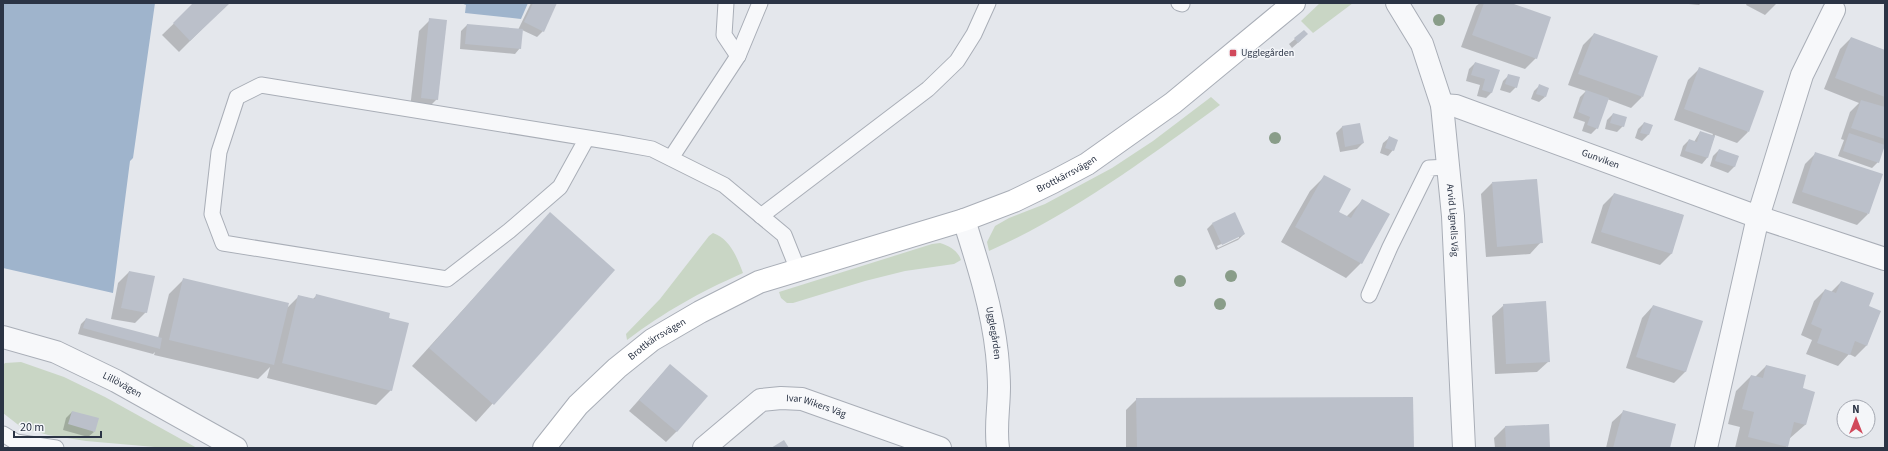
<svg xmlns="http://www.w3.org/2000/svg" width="1888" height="451" viewBox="0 0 1888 451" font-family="'Source Sans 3',sans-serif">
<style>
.green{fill:#c9d6c5}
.water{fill:#9fb4cc}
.shadow{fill:#0003;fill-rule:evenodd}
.building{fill:#bbc0ca}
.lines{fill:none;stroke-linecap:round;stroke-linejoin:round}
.lane-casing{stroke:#a9aeb7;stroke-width:17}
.street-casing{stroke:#a9aeb7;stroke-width:24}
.secondary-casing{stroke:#a9aeb7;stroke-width:24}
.lane{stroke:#f7f8fa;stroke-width:15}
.street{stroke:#f7f8fa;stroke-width:22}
.secondary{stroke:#fff;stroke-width:22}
.tree{fill:#899d89}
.poi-dot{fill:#d1495b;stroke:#f4f6f9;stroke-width:1.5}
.labels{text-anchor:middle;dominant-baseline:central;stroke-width:3;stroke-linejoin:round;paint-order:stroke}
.poi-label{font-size:10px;fill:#2b3445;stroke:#f4f6f9;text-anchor:start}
.street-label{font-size:10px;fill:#2b3445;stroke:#f4f6f9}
</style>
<rect width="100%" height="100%" fill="#e4e7ec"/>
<g class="green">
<path d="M1320 3H1353L1313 33 1301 21Z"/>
<path d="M1211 97 1220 105C1149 157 1069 216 989 251L987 242 995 226 1009 218 1045 204 1112 168 1153 141Z"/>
<path d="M713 233C730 239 737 257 743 273 698 293 666 311 627 340L626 334 660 299 709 236Z"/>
<path d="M940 243C950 246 958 251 961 260L954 264 905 271 865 281 793 303H787L781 298 779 292 932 244Z"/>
<path d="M21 362 64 377 105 397 197 448H166L86 441 48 435 21 427 3 413V365L5 363Z"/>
</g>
<g class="water">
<path d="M3 3H155L133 158 130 161 113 293 3 268Z"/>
<path d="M461 3H528L521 19 465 13 466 5Z"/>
</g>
<g class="shadow">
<path d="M195 3 227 4 179 52 162 35Z"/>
<path d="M531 3H556L543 31 537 37 522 30 520 48 515 54 460 49 461 31 467 25 518 30Z"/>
<path d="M1480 3H1508L1536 58 1525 69 1461 47 1476 6Z"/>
<path d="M1678 3H1701L1699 5Z"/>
<path d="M1747 3H1777L1765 15 1746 5Z"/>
<path d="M430 20 437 99 426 110 410 108 419 31Z"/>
<path d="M1594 34 1642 97 1631 108 1607 99 1597 128 1591 134 1582 131 1585 122 1573 118 1580 97 1586 91 1568 85 1583 45Z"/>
<path d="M1851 38 1885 51V144L1878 162 1872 168 1838 156 1844 140 1841 139 1850 112 1859 103 1824 89 1840 49Z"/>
<path d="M1295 39 1301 40 1292 48 1289 44Z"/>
<path d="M1475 63 1499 71 1491 93 1486 98 1477 96 1480 85 1466 81 1469 69Z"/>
<path d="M1699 69 1748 132 1737 143 1715 135 1707 158 1702 164 1680 156 1683 146 1689 140 1694 142 1700 132 1712 136 1713 134 1674 120 1688 80Z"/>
<path d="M1509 75 1516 87 1510 93 1500 90 1503 81Z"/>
<path d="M1539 86 1545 97 1539 102 1531 99 1534 91Z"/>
<path d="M1613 114 1623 126 1617 132 1605 129 1607 120Z"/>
<path d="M1644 123 1651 125 1648 135 1642 141 1635 138 1638 129Z"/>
<path d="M1359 124 1363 143 1357 149 1340 152 1336 133 1342 127Z"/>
<path d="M1389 138 1393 150 1388 156 1380 153 1383 143Z"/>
<path d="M1719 150 1738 156 1734 167 1728 173 1710 166 1713 156Z"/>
<path d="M1816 153 1868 214 1857 225 1792 203 1805 164Z"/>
<path d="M1325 176 1338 212 1346 217 1363 200 1361 263 1346 278 1281 242 1310 191Z"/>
<path d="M1492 183 1541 242 1530 254 1486 257 1481 194Z"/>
<path d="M1614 194 1683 215 1671 254 1660 265 1591 243 1603 205Z"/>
<path d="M550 214 613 270 476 422 412 366Z"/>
<path d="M1212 224 1244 234 1238 240 1216 250 1207 229ZM1239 236V238L1218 248 1217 246Z"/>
<path d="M129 272 146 312 135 323 111 319 118 283Z"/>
<path d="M184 279 286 309 299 296 313 299 317 295 388 319 391 390 376 405 267 378 270 367 258 379 154 355 155 352 153 354 78 334 81 324 86 319 158 338 169 294Z"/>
<path d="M1841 282 1868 306 1866 346 1855 357 1849 354 1838 366 1806 354 1812 340 1801 335 1814 301 1825 290 1831 292Z"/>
<path d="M1504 305 1549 361 1537 372 1495 374 1492 316Z"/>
<path d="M1653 306 1701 322 1685 372 1674 383 1626 368 1642 318Z"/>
<path d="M670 365 677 431 666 442 629 411Z"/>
<path d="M1766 366 1802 389 1805 425 1789 439 1786 448H1735L1740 427 1728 424 1736 391 1751 376 1755 377Z"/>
<path d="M1137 399 1413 448H1126V410Z"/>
<path d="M1624 411 1669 448H1606L1612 422Z"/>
<path d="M72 412 94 432 88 437 63 430 66 418Z"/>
<path d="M1505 427 1549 448H1495L1494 438Z"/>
</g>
<g class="building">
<path d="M193 3 229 4 190 41 173 23Z"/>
<path d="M533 3H557L544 32 524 22Z"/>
<path d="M1484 3H1511L1551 17 1537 59 1472 35Z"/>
<path d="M429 18 447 20 438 100 421 98Z"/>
<path d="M467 24 523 29 521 49 465 44Z"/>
<path d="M1304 30 1308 34 1298 43 1294 38Z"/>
<path d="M1594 33 1658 56 1643 97 1578 74Z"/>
<path d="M1851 37 1885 50V97L1835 78Z"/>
<path d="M1475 62 1500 70 1492 93 1482 90 1485 79 1471 75Z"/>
<path d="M1699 67 1764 91 1749 132 1684 109Z"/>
<path d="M1508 74 1520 77 1517 88 1505 84Z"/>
<path d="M1539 84 1549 88 1546 97 1536 94Z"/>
<path d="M1586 90 1609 98 1598 129 1587 125 1590 117 1578 112Z"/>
<path d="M1861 100 1885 107V139L1851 128Z"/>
<path d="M1613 113 1627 117 1624 127 1610 123Z"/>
<path d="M1644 122 1653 125 1649 135 1640 133Z"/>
<path d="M1360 123 1364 143 1345 147 1342 126Z"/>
<path d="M1700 131 1715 136 1708 158 1685 151 1689 139 1697 142Z"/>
<path d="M1849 133 1885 145 1879 163 1843 151Z"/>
<path d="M1389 136 1398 140 1394 151 1385 148Z"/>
<path d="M1719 149 1739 156 1735 167 1715 161Z"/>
<path d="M1815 152 1883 174 1869 214 1802 192Z"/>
<path d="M1324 175 1351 189 1339 212 1351 218 1362 199 1390 214 1362 264 1295 227Z"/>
<path d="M1537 179 1543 243 1497 247 1492 182Z"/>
<path d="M1614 193 1684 215 1672 254 1601 232Z"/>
<path d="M550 212 615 270 494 405 429 348Z"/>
<path d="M1235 212 1245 234 1222 245 1212 223Z"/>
<path d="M129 271 155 276 147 313 121 308Z"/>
<path d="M183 278 289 303 274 365 169 340Z"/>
<path d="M1841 281 1874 293 1869 306 1881 311 1867 346 1855 341 1850 355 1817 343 1822 329 1811 324 1825 289 1836 293Z"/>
<path d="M316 294 390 313 389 318 409 323 392 391 282 363 298 295 315 299Z"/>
<path d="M1546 301 1550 362 1506 364 1503 304Z"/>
<path d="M1653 305 1703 321 1686 372 1636 357Z"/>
<path d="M86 318 162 338 160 349 83 328Z"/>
<path d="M670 364 708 396 677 432 639 400Z"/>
<path d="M1766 365 1806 375 1803 388 1815 392 1806 425 1794 422 1788 447 1748 437 1754 412 1742 409 1751 375 1763 378Z"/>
<path d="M1413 397 1414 448H1137L1136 398Z"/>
<path d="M1623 410 1676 424 1670 448H1613Z"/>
<path d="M72 411 99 418 95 432 68 424Z"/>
<path d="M1549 424 1550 448H1506L1505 426Z"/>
<path d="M784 440 789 448H771Z"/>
</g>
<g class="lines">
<g class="lane-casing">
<g id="lane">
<path d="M726 3 724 35 738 56"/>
<path d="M1179 3 1182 4"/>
<path d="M587 138 560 187 509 231 447 279 223 243 212 214 219 152 237 97 261 85 619 143 652 149 724 185 784 235 798 270"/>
<path d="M671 158 738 56 760 3"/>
<path d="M761 216 928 89 957 61 974 34 988 3"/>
<path d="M1369 295 1390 247 1429 168 1449 167"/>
<path d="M3 434 16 442 56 448"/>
</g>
</g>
<g class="street-casing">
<g id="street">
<path id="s1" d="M1397 3 1422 44 1442 105 1453 216 1464 448"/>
<path id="s2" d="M1442 105 1456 106 1758 217 1885 259"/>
<path id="s3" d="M964 220C978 264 992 308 997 354 998 365 999 376 999 387 999 408 995 427 998 448"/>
<path id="s4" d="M3 337 56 352 116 381 236 448"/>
<path id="s5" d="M704 448 761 400 781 398 802 399 940 448"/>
<path d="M1706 448 1758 217 1802 75 1834 10"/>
</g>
</g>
<g class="secondary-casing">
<g id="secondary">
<path id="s6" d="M544 448 578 405 617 368 652 340 700 312 759 282 964 220 1014 201 1053 182 1087 164 1173 103 1294 3"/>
</g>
</g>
<use href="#lane" class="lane"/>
<use href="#street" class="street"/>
<use href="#secondary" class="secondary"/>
</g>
<g class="tree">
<circle cx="1439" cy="20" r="6"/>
<circle cx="1275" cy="138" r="6"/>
<circle cx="1231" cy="276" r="6"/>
<circle cx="1180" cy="281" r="6"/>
<circle cx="1220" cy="304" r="6"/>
</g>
<rect class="poi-dot" x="1229" y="49" width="8" height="8" rx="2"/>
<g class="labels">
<g class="poi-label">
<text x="1241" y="53">Ugglegården</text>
</g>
<g class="street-label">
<text stroke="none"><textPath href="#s2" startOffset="168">Gunviken</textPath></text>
<text stroke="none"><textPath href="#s6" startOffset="602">Brottkärrsvägen</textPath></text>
<text stroke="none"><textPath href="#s1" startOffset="228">Arvid Lignells Väg</textPath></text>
<text stroke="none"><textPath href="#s3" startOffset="117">Ugglegården</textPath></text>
<text stroke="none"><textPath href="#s6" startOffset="158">Brottkärrsvägen</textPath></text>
<text stroke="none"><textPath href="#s4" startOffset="129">Lillövägen</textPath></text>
<text stroke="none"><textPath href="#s5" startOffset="131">Ivar Wikers Väg</textPath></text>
</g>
</g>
<rect width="1888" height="451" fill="none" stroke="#2b3445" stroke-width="8"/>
<g transform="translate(1856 419)"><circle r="19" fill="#f4f6f9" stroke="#a4a8b1"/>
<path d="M0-3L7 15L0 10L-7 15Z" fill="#d1495b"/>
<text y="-6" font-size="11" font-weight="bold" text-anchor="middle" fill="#2b3445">N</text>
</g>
<path d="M14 431v6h87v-6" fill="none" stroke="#2b3445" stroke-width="2"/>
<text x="20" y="431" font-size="12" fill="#2b3445" stroke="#f4f6f9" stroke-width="3" paint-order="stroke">20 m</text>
</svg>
